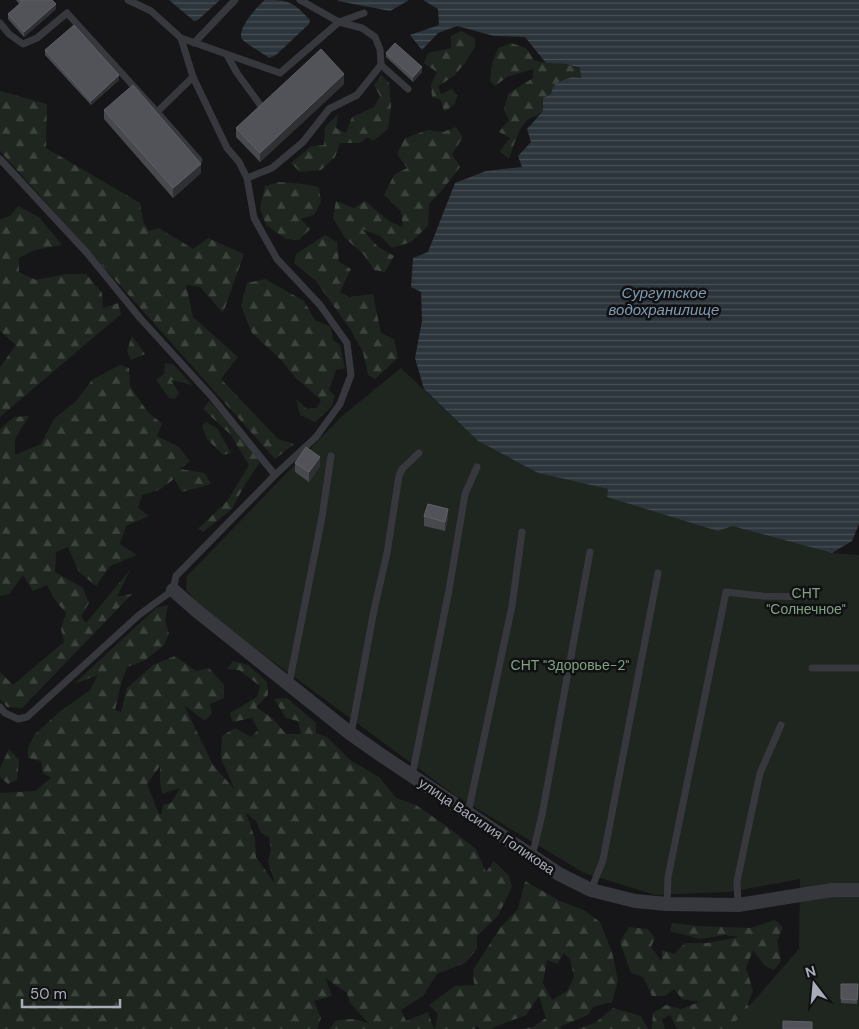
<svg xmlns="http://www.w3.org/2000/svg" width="859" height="1029" viewBox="0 0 859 1029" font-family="'DM Sans',sans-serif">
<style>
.forest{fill:url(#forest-firs);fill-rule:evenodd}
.garden{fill:#1e261f}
.water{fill:url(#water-rules)}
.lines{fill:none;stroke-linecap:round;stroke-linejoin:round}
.lane{stroke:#37383d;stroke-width:7}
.street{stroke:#37383d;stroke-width:14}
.wall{fill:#47494d}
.shaded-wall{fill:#2f3033}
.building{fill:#525359;stroke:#5f6168}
.labels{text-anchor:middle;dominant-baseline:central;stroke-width:5;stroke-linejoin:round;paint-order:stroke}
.park-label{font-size:14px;fill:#7fa381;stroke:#111113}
.street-label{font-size:14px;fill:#a8adb8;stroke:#111113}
.water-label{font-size:15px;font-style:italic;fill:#7f9bb3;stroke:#111113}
</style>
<defs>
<pattern id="forest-firs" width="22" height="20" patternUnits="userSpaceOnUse" patternTransform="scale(1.25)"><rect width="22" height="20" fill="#1e261f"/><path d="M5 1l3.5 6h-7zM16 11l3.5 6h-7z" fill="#3c433d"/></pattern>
<pattern id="water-rules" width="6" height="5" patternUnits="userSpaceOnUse" patternTransform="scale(1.25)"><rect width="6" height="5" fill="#2c353c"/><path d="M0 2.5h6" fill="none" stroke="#485056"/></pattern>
</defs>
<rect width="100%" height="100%" fill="#161618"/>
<g class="forest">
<path d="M461 31 475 38V47L465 63 454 76 438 86 441 94 452 89 457 96 455 104 444 112 441 100 432 97 431 85 437 72 424 63 428 53 451 48V36Z"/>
<path d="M511 43 526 48 534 60 546 63 567 64 580 69 581 78 553 87 551 94 543 98V111C537 117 533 116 529 119 518 127 514 146 509 159L500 151 510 138 499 132 509 120 504 110 508 94 533 78V69L507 77 495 86 490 81 492 64 498 48Z"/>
<path d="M381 75 389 83 391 106 388 129 373 141 367 137 360 143H340L335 157 321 170 300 172 291 163 311 146 324 145 325 127 338 114 336 128 346 133 352 117 374 107 380 96 374 85Z"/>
<path d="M0 91 47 104 46 148 140 203 143 221 149 231 159 228 193 249 208 238 244 254 223 313 200 287 186 285 193 317 238 357 221 379 278 439 294 444 275 459 0 151Z"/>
<path d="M456 127 463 137 452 154 460 167 443 189 429 204 428 226 411 242 392 248 380 236 362 229 377 246 394 256 385 272 374 270 364 255 345 238 333 218 336 201 354 208 365 201 390 222 403 227 401 211 384 195 394 175 407 168 397 154 405 138 428 130 443 132Z"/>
<path d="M279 182 303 184 319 187 321 202 314 215 301 219 310 229 299 240 286 239 266 225 260 208 265 186Z"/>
<path d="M18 206 39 217 62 245 35 250 19 258V272L36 280 65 274H86L102 293 103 308 118 303 121 314 0 417V367L16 345 0 331V219L10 216Z"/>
<path d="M325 235 337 242 339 262 351 269 340 292 349 297 373 294 381 333 394 339 398 358 375 379 368 375 363 352 350 329 316 281 294 263 296 254Z"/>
<path d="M265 279 304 301 315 320 331 327 333 340 340 345 345 368 336 370 329 390 335 396 332 406 315 422 300 415 296 399 307 409 317 408 321 400 296 378 281 360 252 333 241 306 247 283Z"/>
<path d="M132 336 145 354 131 360 127 351Z"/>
<path d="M165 363 173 364 192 385 171 380 179 393 175 399 169 398 156 380 164 374Z"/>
<path d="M120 365 129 368 130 386 147 411 162 424 157 436 179 447 190 461 180 469 205 473 211 484 182 492 174 479 159 490 142 495 138 508 149 516 126 526 120 544 137 555 110 566 96 586 79 572 68 547 56 552 55 572 83 588 89 603 81 616 86 623 130 570 117 597 132 594 22 708 7 707 0 699V672L13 685 64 642 61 629 66 613 54 599 47 585 33 591 23 575 9 594 0 596V429L14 417 29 416 15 439V455L41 444 54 419 76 401 93 379Z"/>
<path d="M209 401 236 429 260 462 244 486 232 509 203 532 199 528 228 500 249 465 230 434 203 409Z"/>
<path d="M206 422 217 428 231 453 223 455 207 439 202 426Z"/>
<path d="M168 605 165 620 169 634 164 645 144 661 127 667 121 684 115 710 121 712 127 688 153 665 175 656 196 671 209 668 224 685V698L210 704 212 713 205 721 184 705 213 765 235 790 221 759 222 736 235 728 251 737 258 730 252 718 232 722 230 713 257 697 260 686 239 670 227 669 233 661 248 665 267 682 268 695 256 707 272 718 286 734H301L298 721 286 718 274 699 287 698 316 723V733L327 737 350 760 379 777 396 798 416 805 449 828 476 849 486 872 494 861 509 876 512 887 498 916 477 936V949L465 963 437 974 423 996 401 1010 406 1021 428 1012 434 1029H329L337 1020 354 1019 368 1023 350 1003 347 993 325 978 332 996 314 1001 321 1018 317 1029H0V793L35 791 51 778 43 773 41 761 28 758V748L34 735 58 713 90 690 98 675 74 684 156 608ZM160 766V780L162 794 180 788 171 803 163 805 161 815 158 812 147 784ZM246 813 256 821 261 833 269 837 271 850 268 861 275 884 256 857 255 839Z"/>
<path d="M9 749 19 760 17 780 8 784 0 777V768Z"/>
<path d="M525 881 560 901 584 910 600 922 612 952 618 981 612 1002 593 1007 588 1015 559 1027 563 1029H521L533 1027 546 1018 539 996 526 1015 497 1026 492 1029H480L476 1025 475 1029H435L438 1014 429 1005 455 986 474 985 473 970 500 928 518 909ZM564 953 570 959 574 977 567 991 552 1000 543 983 547 960 557 964Z"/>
<path d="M775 920 783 927 777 941 781 961 774 970 765 966 753 950 746 968 753 991 747 1005 763 1013 804 970 799 946 804 934 843 1029H677L670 1015 662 1019 665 1029H652L653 1013 666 1005 681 1009 699 1002 682 999 674 989 665 996H652L643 977 631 973 620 942 629 927 648 929 655 938 651 947 662 962V950L674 954 685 943H707L739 937 725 935 700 939 670 931 672 923 698 926 750 928Z"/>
<path d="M613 1008 641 1016 648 1029H577L595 1023Z"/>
</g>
<path class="garden" d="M401 368 478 441 538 473 609 489 607 497 732 526 832 553 859 555V1029H729L799 949 800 879 729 892 655 895 584 873 456 796 207 613 186 590 187 576 342 416Z"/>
<g class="water">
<path d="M169 0H220L198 20 194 21Z"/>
<path d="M265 0C290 0 293 2 310 20L309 24 276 55 269 58C263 53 246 44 242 39 236 30 258 5 265 0Z"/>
<path d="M338 0H409L390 11 338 1Z"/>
<path d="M423 0H859V524L852 541 832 553 732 526 718 531 607 497 608 489 538 473 478 441 424 389 415 358 422 321 421 292 411 287 413 258 428 252 455 183 486 171 522 167 518 156 531 142 527 129 543 111V98L551 94 553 87 556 83 572 77 581 78 580 68 567 64 546 63 525 37 494 36 457 26 438 33 422 50 410 35 439 25 438 9Z"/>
</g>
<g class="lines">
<g class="lane">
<path d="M300 0 339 22 362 28 375 37 380 49 381 65 408 89"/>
<path d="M0 23 9 34 23 44 37 38 67 13 157 112 199 160"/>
<path d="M181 38 280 73 339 22 364 13"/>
<path d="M194 43 235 0"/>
<path d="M227 55 237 73 261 106"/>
<path d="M157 112 193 77"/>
<path d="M0 159 87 253 140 318 212 397 275 475"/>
<path d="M247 178 272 168 303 142 329 109 357 95 381 65"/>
<path d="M812 668H859"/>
<path d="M289 684 322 517 331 456"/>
<path d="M0 707 5 713 18 719 27 717 139 615 173 590 176 576 275 475 316 437 340 404 351 375 347 343 320 305 277 259 254 218 247 178 239 162 227 148 193 77 181 38 151 11 128 0"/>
<path d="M351 734 374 610 387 553 399 476 402 469 419 453"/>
<path d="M412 776 449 590 465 494 477 467"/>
<path d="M468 813 512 606 522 532"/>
<path d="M532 856 542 815 590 552"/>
<path d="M591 890 603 860 658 573"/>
<path d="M667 904 668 877 726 592 762 596 813 597"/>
<path d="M738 905 737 881 760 773 781 725"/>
</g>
<path class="street" d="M173 590 197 611 351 734 381 755 559 874 591 890 635 901 667 904 738 905 832 890H859"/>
</g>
<g class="wall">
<path d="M16 0H52L56 9 24 37 8 19V14L19 4Z"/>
<path d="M45 50 119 80 91 105 45 55Z"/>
<path d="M386 53 422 72 413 82 386 57Z"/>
<path d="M344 84 260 162 236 137V128Z"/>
<path d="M104 110 201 173 173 198 104 119Z"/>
<path d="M295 463 320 466 309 482 295 472Z"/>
<path d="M424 516 448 518 445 531 424 526Z"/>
<path d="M841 984H858L857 1004 841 1003Z"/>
</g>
<g class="shaded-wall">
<path d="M56 4V9L24 37V32Z"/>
<path d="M422 67V72L413 82V77Z"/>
<path d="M344 74V84L260 162V153Z"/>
<path d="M119 75V80L91 105V101Z"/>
<path d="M201 164V173L173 198V188Z"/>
<path d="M320 457V466L309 482V472Z"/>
<path d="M448 509V518L445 531V522Z"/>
</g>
<g class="building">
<path d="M20 0H52L56 4 24 32 8 14 22 2Z"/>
<path d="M74 25 119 75 91 101 45 50Z"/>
<path d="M395 43 422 67 413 77 386 53Z"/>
<path d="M321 49 344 74 260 153 236 128Z"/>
<path d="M133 85 201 164 173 188 104 110Z"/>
<path d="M306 447 320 457 309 472 295 463Z"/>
<path d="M428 504 448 509 445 522 424 516Z"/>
<path d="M841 984H858L857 1000 841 999Z"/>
<path d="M783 1021 812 1022V1029H783Z"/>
</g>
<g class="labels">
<g class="park-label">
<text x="806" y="593">СНТ<tspan x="806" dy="16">"Солнечное"</tspan></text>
<text x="570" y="665">СНТ "Здоровье-2"</text>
</g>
<g class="street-label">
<text transform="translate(487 826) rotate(34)">улица Василия Голикова</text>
</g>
<g class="water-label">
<text x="664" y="293">Сургутское<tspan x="664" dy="17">водохранилище</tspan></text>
</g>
</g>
<g transform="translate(814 984) rotate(344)" stroke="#111113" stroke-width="4" paint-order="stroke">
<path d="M0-4L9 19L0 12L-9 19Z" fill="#a8adb8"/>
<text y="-8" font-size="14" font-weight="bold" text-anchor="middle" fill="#a8adb8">N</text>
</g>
<path d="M22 999v8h98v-8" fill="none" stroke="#a8adb8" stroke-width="2.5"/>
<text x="30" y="999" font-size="15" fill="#a8adb8" stroke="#111113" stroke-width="4" paint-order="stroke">50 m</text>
</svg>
